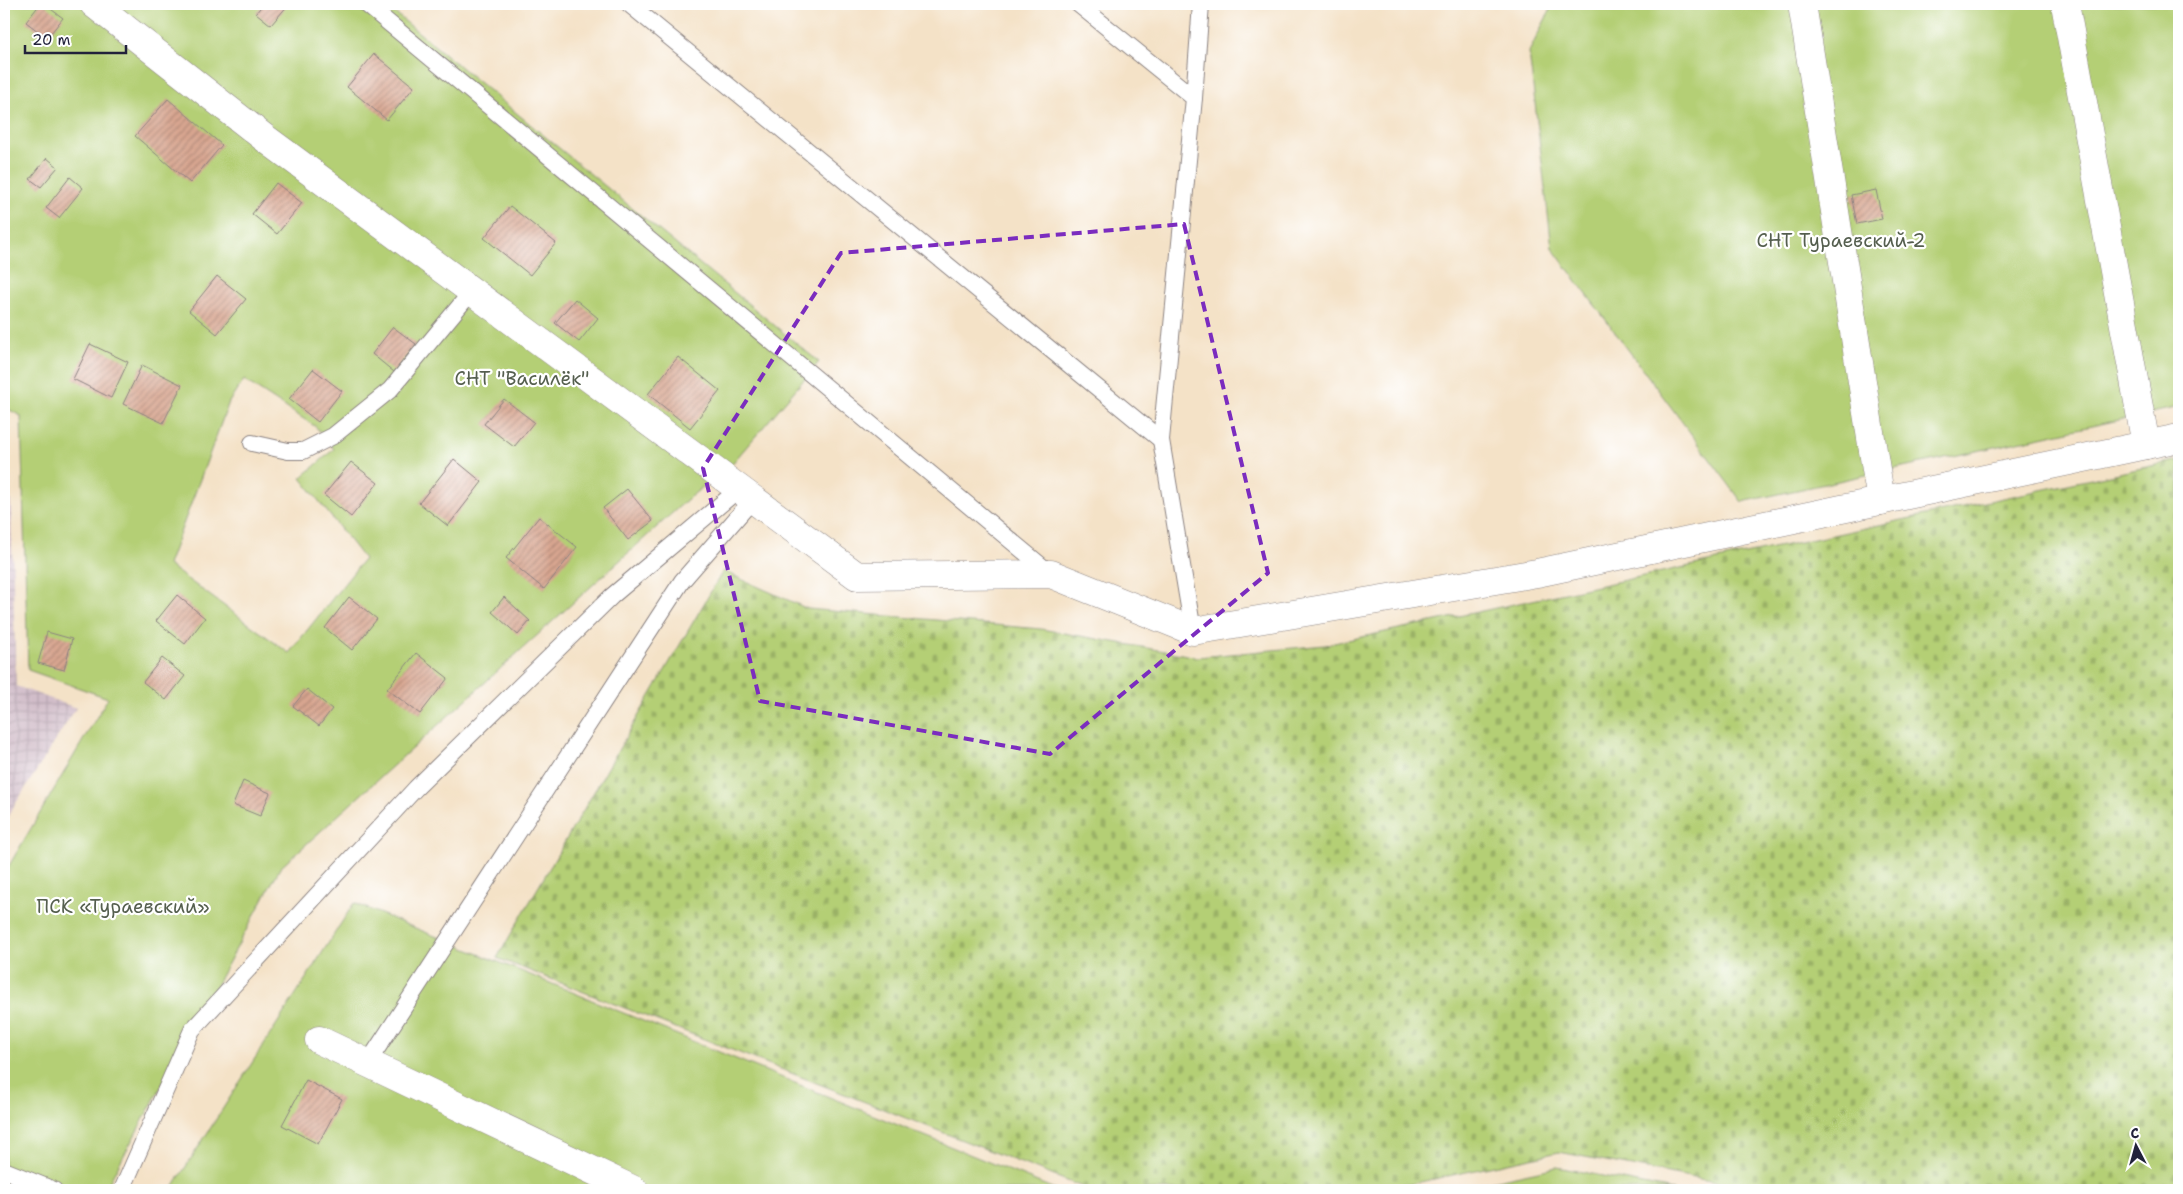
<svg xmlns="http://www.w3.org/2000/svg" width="2183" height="1194" viewBox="0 0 2183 1194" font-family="'Shantell Sans',sans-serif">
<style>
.industrial{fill:url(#industrial-grid)}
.green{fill:#b4cf75;stroke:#6b7858;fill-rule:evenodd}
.cemetery{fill:url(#cemetery-stones);stroke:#6b7858}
.building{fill:url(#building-hatch)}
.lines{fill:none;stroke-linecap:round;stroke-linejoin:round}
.service-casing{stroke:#8b8281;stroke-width:18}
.minor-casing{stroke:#8b8281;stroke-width:29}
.service{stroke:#fff;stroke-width:16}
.minor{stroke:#fff;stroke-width:28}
.marked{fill:none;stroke:#7b2cbf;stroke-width:4;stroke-dasharray:10 6;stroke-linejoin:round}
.labels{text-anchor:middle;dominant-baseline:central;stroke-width:4.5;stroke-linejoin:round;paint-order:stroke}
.park-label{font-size:19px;fill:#555f4f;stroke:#fff}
</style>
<defs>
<pattern id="industrial-grid" width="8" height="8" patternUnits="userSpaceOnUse" patternTransform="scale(1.25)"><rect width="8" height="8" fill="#d1bdc9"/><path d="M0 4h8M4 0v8" fill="none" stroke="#b3a2ae"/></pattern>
<pattern id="cemetery-stones" width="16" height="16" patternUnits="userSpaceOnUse" patternTransform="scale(1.25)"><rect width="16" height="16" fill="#b4cf75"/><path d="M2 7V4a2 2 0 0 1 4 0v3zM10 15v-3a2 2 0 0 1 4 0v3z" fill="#9ab166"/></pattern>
<pattern id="building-hatch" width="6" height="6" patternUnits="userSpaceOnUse" patternTransform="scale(1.25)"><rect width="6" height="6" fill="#d8a690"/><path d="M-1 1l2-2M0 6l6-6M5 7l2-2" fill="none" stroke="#af8777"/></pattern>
</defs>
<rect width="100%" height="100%" fill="#fff"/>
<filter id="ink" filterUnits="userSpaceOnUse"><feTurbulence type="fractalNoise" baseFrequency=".02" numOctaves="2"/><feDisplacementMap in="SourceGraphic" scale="10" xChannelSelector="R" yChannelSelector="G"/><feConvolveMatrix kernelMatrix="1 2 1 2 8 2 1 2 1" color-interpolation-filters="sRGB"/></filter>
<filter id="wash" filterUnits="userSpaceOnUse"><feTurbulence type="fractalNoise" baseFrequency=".0096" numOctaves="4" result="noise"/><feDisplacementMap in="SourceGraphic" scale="20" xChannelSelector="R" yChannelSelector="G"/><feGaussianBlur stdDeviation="1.12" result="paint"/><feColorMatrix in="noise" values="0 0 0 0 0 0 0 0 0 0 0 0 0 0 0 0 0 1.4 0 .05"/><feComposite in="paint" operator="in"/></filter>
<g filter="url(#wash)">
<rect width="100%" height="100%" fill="#f4e2c7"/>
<path class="industrial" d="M4 435 9 439 16 686 76 708 4 822Z"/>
<g class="green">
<path d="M4 4H384L819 362 730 466 690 497 280 868 105 1190H4V874L108 698 28 670 21 416 4 407ZM244 380 316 427 334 449 301 478 364 559 289 653 168 565 229 402Z"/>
<path d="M1553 4H2179V407L1742 502 1552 248 1529 52Z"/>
<path d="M354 903 1057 1190H171Z"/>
<path d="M1557 1167 1673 1190H1451Z"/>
</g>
<path class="cemetery" d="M2179 460V1190H1757L1559 1152 1383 1190H1090L497 958 723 571 808 609 1041 629 1198 657 1325 645Z"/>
<g id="blocks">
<g class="building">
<path d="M40 4H44L63 18 47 38 26 22Z"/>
<path d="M263 4H289L271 25 256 13Z"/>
<path d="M374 54 414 87 387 120 347 87Z"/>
<path d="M168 99 222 145 190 183 135 136Z"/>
<path d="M47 158 58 167 41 187 30 179Z"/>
<path d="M70 177 83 188 59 218 46 208Z"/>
<path d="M276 183 302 203 277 234 252 214Z"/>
<path d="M1876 190 1882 219 1857 224 1851 195Z"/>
<path d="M510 206 556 243 530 275 484 238Z"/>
<path d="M217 276 246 299 217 334 189 311Z"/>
<path d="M575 299 598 318 579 342 555 323Z"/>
<path d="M393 327 416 344 394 372 372 354Z"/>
<path d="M90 344 128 362 111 398 73 379Z"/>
<path d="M678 357 720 391 690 428 648 394Z"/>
<path d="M142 365 182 385 163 423 123 404Z"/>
<path d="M313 369 342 391 318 422 289 399Z"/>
<path d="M4 372 8 374 4 385Z"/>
<path d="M504 399 534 422 514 447 484 424Z"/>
<path d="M454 459 482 482 448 526 419 503Z"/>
<path d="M351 462 378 483 351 517 324 495Z"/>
<path d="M627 489 653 521 628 540 603 508Z"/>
<path d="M539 517 577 547 544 589 506 558Z"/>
<path d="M177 595 205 618 185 644 156 621Z"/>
<path d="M349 597 377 619 352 650 325 628Z"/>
<path d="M504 597 530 621 518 635 492 612Z"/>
<path d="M47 632 72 639 64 670 38 663Z"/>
<path d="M416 653 448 678 420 714 387 689Z"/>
<path d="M162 658 185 676 166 700 143 682Z"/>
<path d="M307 689 332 709 319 726 293 706Z"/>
<path d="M243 781 270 793 260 816 233 805Z"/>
<path d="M306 1080 342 1099 318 1144 282 1125Z"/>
</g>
</g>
</g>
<g filter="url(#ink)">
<use href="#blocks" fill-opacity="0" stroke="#8b8281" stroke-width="1"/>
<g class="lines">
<g class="service-casing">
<g id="service">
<path d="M366 4 1051 574"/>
<path d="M629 4 1161 440"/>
<path d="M1078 4 1194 98 1161 440 1193 631"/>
<path d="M1194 98 1201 4"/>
<path d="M252 443 288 451H303L333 436 390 390 472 291"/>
<path d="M367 1064 682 581 754 498"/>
<path d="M4 1170 54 1190"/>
<path d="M122 1190 192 1030 416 788 612 596 740 488"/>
</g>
</g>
<g class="minor-casing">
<g id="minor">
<path d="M94 4 262 136 857 576 1051 574 1193 631 1537 573 2179 438"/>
<path d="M1802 4 1881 501"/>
<path d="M2065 4 2146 445"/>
<path d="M319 1040 634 1190"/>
</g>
</g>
<use href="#service" class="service"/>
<use href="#minor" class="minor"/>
</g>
</g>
<path class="marked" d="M1184 224 1268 573 1050 754 760 701 703 468 841 253Z"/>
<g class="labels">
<g class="park-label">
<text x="1841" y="240">СНТ Тураевский-2</text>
<text x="522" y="378">СНТ "Василёк"</text>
<text x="123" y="906">ПСК «Тураевский»</text>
</g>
</g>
<rect width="2183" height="1194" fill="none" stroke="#fff" stroke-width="20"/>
<g transform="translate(2136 1146) rotate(354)" stroke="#ffffff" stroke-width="4" paint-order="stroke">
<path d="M0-4L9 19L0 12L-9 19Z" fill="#22223b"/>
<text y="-8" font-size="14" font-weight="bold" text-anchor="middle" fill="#22223b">С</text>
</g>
<path d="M25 45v8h101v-8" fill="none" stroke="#22223b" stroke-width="2.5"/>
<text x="32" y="45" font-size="15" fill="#22223b" stroke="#ffffff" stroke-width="4" paint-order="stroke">20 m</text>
</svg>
